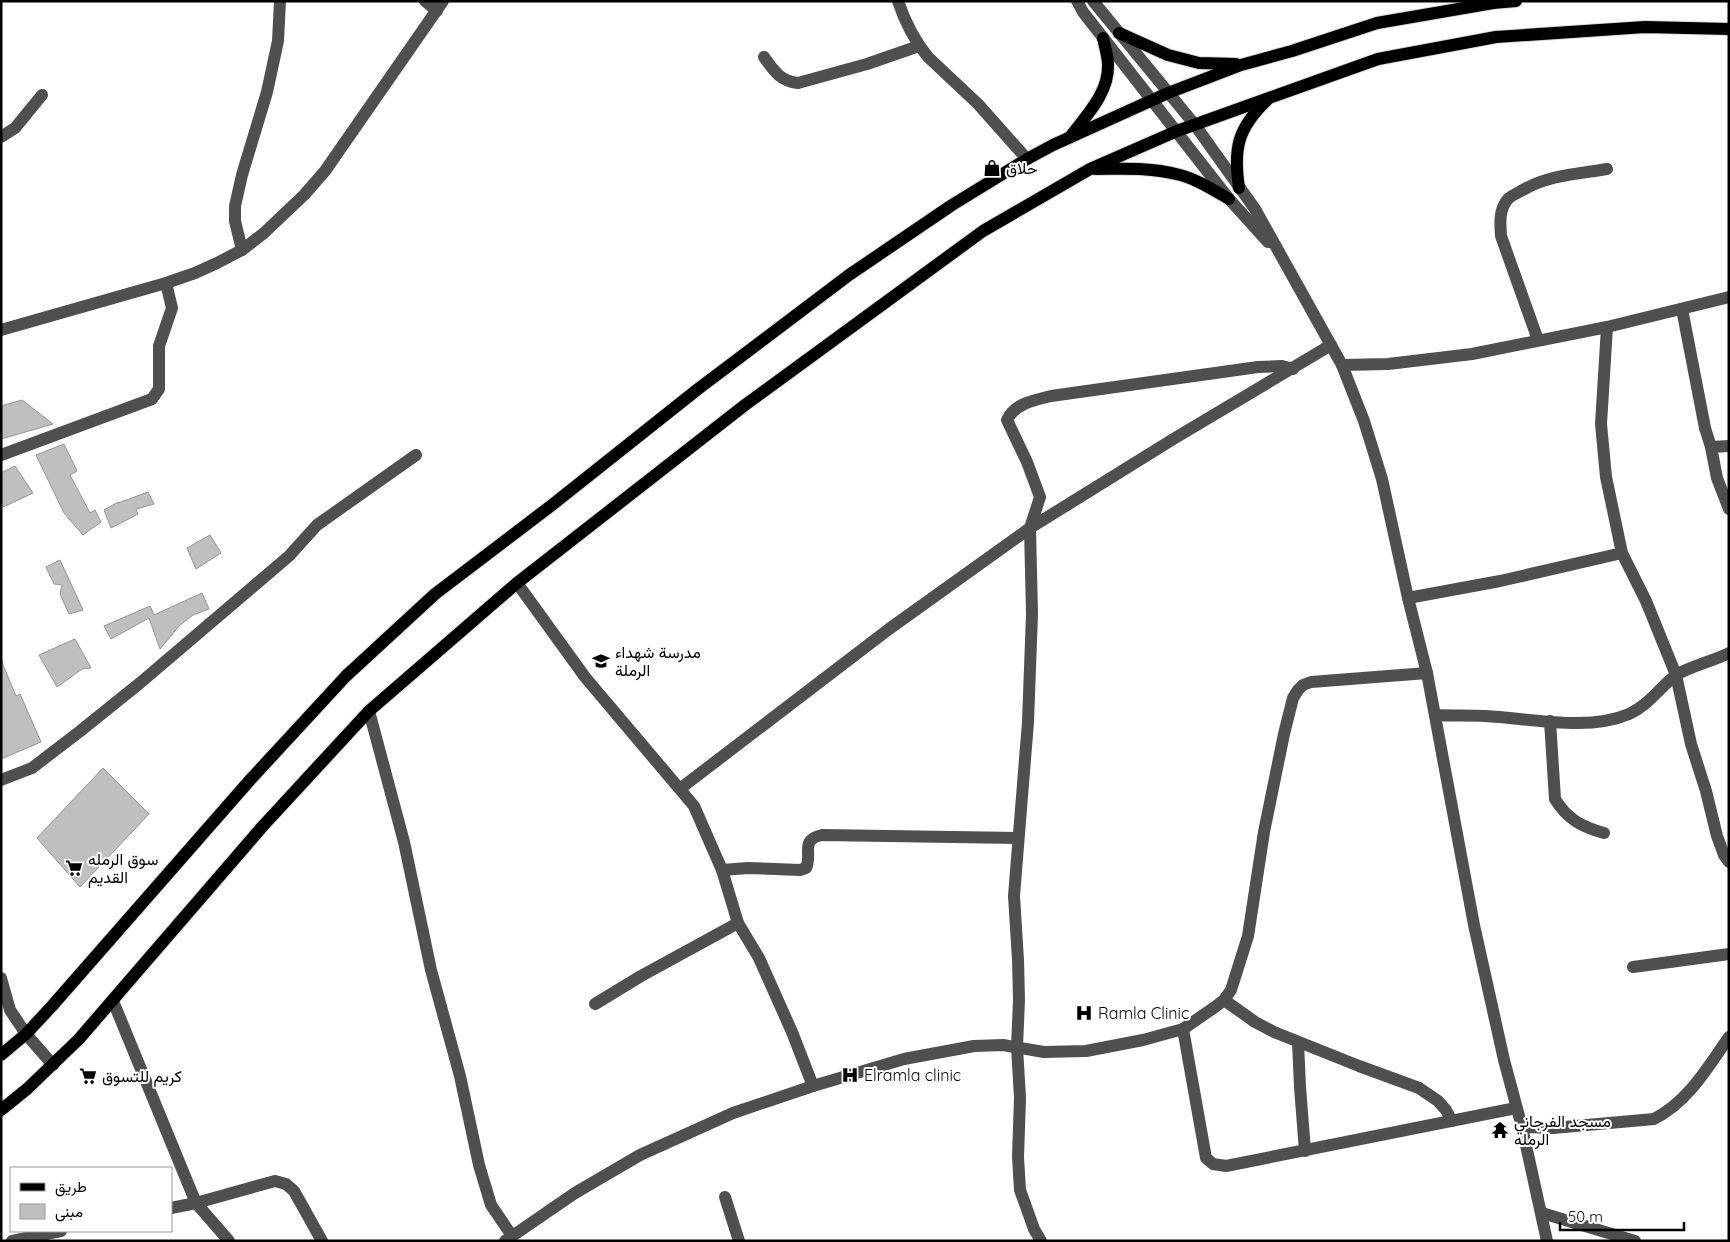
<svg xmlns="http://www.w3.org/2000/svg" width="1730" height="1242" viewBox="0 0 1730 1242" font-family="Quicksand,Vazirmatn,sans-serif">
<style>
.building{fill:#bfbfbf;stroke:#939393}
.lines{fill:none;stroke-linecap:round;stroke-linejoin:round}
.major-casing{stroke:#dbdbdb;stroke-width:14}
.minor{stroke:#4f4f4f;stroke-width:12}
.major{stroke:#000;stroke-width:12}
.labels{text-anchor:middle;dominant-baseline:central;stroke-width:4;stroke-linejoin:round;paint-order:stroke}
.poi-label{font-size:16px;fill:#000;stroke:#fff;text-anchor:start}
</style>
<rect width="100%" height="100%" fill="#fff"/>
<g class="building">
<path d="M22 400 53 424 1 439V406Z"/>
<path d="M64 444 77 471 70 475 90 513 95 510 101 522 83 535 64 513 36 455Z"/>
<path d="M15 466 33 493 1 508V473Z"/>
<path d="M148 492 154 504 136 509 138 514 111 528 104 510 118 502V503Z"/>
<path d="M210 535 221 553 196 569 187 548Z"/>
<path d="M60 560 83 610 69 614 60 594 62 585 54 584 46 567Z"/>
<path d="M202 593 209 609 193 615 180 625 160 649 149 618 111 639 104 626 150 606 154 615Z"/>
<path d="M75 639 91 668 82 669 57 687 39 655Z"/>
<path d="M1 660 16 696 20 694 41 742 1 759Z"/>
<path d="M103 768 149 814 80 887 37 838Z"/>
</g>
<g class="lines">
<g class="major-casing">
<g id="major">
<path d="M1119 33 1168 55 1199 63 1236 64"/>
<path d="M1070 137C1086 116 1109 93 1108 65 1108 56 1105 47 1103 38"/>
<path d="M1095 169C1122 169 1149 167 1176 174 1195 178 1212 189 1229 199"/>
<path d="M1239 188C1233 148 1238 128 1267 100"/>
<path d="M1 1055 26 1034 52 1006 250 780 346 676 435 594 552 505 698 389 849 275 952 205 1027 159 1053 145 1168 93 1241 65 1292 51 1377 23 1493 3 1516 1"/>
<path d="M1 1110 27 1089 79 1039 262 827 369 711 517 583 745 405 983 231 1090 169 1177 131 1378 59 1496 37 1645 27 1729 29"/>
</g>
</g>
<g class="minor">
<path d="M425 1 437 11"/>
<path d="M898 1C905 22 914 40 928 57L978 104 1027 159"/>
<path d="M1077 1 1083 12 1229 199 1268 242"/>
<path d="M1093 1 1195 125 1255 209 1342 365 1364 421 1382 479 1408 598 1427 673 1474 925 1504 1060 1522 1127 1547 1241"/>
<path d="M764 57C774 71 780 81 798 83L867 64 919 46"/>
<path d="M1 137 15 128 42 95"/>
<path d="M242 250 235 221V206L242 175 267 92 278 41 280 1"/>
<path d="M1682 309 1705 428 1711 447 1717 478 1729 509"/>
<path d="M1 330 166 283 195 273 217 263 242 250 264 233 304 195 325 171 443 1"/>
<path d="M1538 340 1501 236C1500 223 1499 209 1508 199 1511 196 1517 193 1521 191 1548 175 1577 174 1607 169"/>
<path d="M1342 365 1388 364 1472 354 1607 327 1729 297"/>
<path d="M1711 447 1729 446"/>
<path d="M1 455 152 399 159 389V346L172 308 166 283"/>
<path d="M1622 553 1646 601 1676 675 1691 744 1706 791 1717 836 1724 855 1729 862"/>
<path d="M517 583 585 677 694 806 722 870 738 923 759 958 792 1032 813 1086"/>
<path d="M1408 598 1500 581 1622 553 1606 477 1601 424 1607 327"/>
<path d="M369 711 404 842 431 970 460 1076 479 1165 491 1205 512 1236"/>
<path d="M1435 715C1452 716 1468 715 1485 716 1529 718 1587 732 1629 714 1649 705 1659 688 1676 675 1687 668 1715 660 1729 653"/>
<path d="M1550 721 1555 799C1567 819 1582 827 1604 833"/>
<path d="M1 780 32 768 79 732 140 683 289 556 317 525 416 455"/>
<path d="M681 788 889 629 1030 528 1175 438 1331 345"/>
<path d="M722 870 748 868 800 870 806 868C813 854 799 840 822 835L1018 838"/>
<path d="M1633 967 1729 954"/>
<path d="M1 978 10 1010 26 1034 53 1065"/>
<path d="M1224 1000 1255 1022 1274 1032 1359 1066 1419 1088 1438 1101 1446 1110 1452 1121"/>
<path d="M113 1001 196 1203 229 1241"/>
<path d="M595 1004 641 976 738 923"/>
<path d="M1183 1029 1206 1158 1213 1164 1226 1166 1516 1108"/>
<path d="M1298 1042 1300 1087 1305 1151"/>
<path d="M1522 1127 1553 1128 1654 1119C1688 1102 1708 1067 1729 1037"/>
<path d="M725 1197 739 1241"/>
<path d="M171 1208 196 1203 275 1181 286 1184 294 1191 322 1241"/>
<path d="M1542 1213 1635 1241"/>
<path d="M12 1241 61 1231"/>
<path d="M505 1241 575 1193 640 1155 733 1113 813 1086 904 1059 974 1046 1003 1045 1044 1052 1086 1051 1143 1040 1183 1029 1215 1007 1224 1000 1231 990 1248 936 1264 832 1284 734 1293 698 1298 690 1303 685 1311 682 1427 673"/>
<path d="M1041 1241 1034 1229 1020 1190 1018 1157 1020 1098 1017 1047 1019 1000 1018 960 1014 896 1028 722 1032 614 1030 528 1040 497 1027 462 1007 420C1015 403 1035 400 1051 396L1258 367 1282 366 1293 369"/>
</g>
<use href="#major" class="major"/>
</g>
<defs>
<g id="shop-bare" transform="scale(1.35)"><path d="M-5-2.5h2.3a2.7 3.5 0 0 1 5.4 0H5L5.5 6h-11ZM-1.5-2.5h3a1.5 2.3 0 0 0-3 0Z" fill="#000" stroke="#fff" stroke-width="2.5" paint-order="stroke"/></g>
<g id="school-bare" transform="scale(1.35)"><path d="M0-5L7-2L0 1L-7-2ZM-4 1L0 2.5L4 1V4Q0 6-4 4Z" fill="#000" stroke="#fff" stroke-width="2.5" paint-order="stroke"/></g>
<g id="supermarket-bare" transform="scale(1.35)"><path d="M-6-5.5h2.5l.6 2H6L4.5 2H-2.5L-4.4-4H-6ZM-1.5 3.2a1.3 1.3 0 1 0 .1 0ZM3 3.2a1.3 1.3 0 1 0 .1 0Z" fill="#000" stroke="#fff" stroke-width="2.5" paint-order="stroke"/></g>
<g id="hospital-bare" transform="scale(1.35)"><path d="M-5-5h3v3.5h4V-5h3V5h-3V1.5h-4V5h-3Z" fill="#000" stroke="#fff" stroke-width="2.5" paint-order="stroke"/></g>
<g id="temple-bare" transform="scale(1.35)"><path d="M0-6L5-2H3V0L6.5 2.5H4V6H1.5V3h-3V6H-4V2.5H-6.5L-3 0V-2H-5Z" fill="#000" stroke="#fff" stroke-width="2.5" paint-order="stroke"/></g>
</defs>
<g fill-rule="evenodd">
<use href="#shop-bare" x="992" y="168"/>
<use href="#school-bare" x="601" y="661"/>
<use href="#supermarket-bare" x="74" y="868"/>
<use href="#hospital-bare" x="1084" y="1013"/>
<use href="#hospital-bare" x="850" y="1075"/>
<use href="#supermarket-bare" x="88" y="1076"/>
<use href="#temple-bare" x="1500" y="1130"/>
</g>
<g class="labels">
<g class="poi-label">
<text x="1006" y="168">حلاق</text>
<text x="615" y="652">مدرسة شهداء<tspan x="615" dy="18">الرملة</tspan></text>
<text x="88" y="859">سوق الرمله<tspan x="88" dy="18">القديم</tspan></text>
<text x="1098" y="1013">Ramla Clinic</text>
<text x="864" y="1075">Elramla clinic</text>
<text x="102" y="1076">كريم للتسوق</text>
<text x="1514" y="1121">مسجد الفرجاني<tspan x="1514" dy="18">الرمله</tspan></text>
</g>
</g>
<rect width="1730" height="1242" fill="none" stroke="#000000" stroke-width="5"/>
<rect x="10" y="1167" width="162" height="65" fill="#ffffff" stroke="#999999"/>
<rect x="20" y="1183" width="25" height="8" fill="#000000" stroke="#999999"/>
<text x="55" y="1192" font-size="15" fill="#000000">طريق</text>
<rect x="20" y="1204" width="25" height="15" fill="#bfbfbf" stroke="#999999"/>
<text x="55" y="1217" font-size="15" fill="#000000">مبنى</text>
<path d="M1560 1222v8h124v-8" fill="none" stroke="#000000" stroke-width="2.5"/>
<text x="1568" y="1222" font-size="15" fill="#000000" stroke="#ffffff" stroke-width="4" paint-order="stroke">50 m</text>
</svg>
